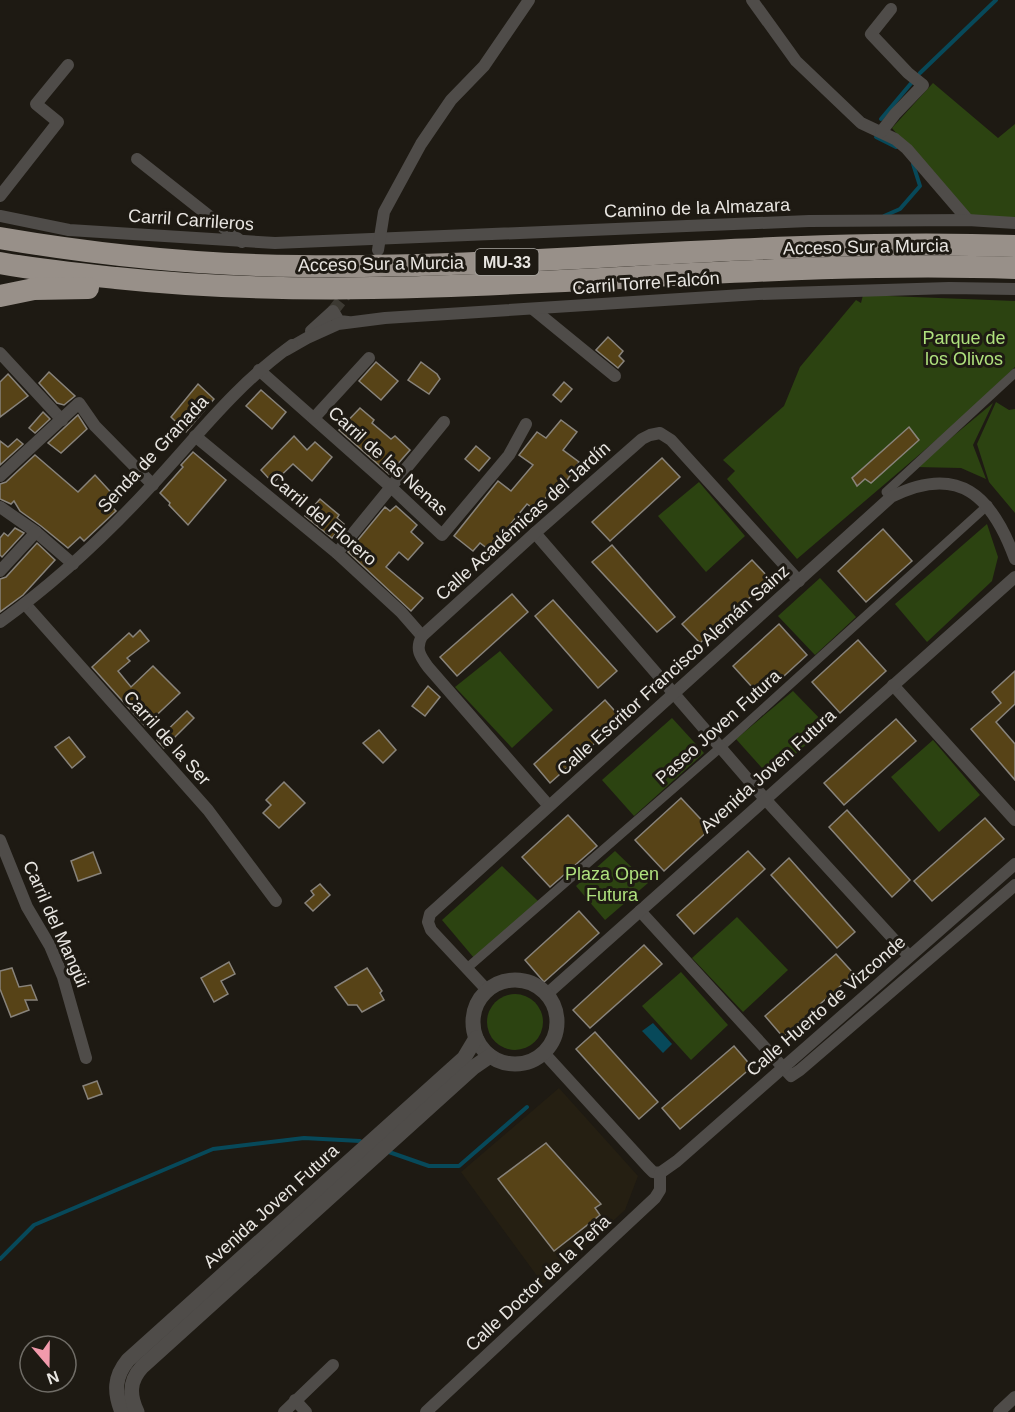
<svg xmlns="http://www.w3.org/2000/svg" width="1015" height="1412" viewBox="0 0 1015 1412" font-family="Arial,sans-serif">
<style>
.built{fill:#251f12}
.green{fill:#2c4311}
.water{fill:#07495a}
.lines{fill:none;stroke-linecap:round;stroke-linejoin:round}
.stream{stroke:#07495a;stroke-width:4}
.building{fill:#574317;stroke:#88837b;stroke-width:1.5}
.minor-tunnel{stroke:#3c3932;stroke-width:12;stroke-dasharray:12 6;stroke-linecap:butt}
.pedestrian{stroke:#4f4c49;stroke-width:9}
.minor{stroke:#4f4c49;stroke-width:12}
.tertiary{stroke:#4f4c49;stroke-width:15}
.motorway{stroke:#989089;stroke-width:22}
.labels{text-anchor:middle;dominant-baseline:central;stroke-width:6;stroke-linejoin:round;paint-order:stroke}
.shield{fill:#1e1a13;stroke:#aca9a4;stroke-width:1.5}
.shield-label{font-size:16px;font-weight:bold;fill:#e9e6e2}
.street-label{font-size:18px;fill:#e9e6e2;stroke:#1e1a13}
.park-label{font-size:18px;fill:#afe17d;stroke:#1e1a13}
</style>
<rect width="100%" height="100%" fill="#1e1a13"/>
<path class="built" d="M559 1088 638 1176 625 1210 543 1284 461 1172Z"/>
<g class="green">
<path d="M933 83 998 138 1015 124V223L968 220 892 128Z"/>
<path d="M863 295 1015 301V367L961 419 797 559 727 479 735 471 723 460 784 406 800 367 856 300 861 303Z"/>
<path d="M996 402 1009 410 1015 409V513L989 482 977 444Z"/>
<path d="M993 403 973 445 986 479 961 468 916 467Z"/>
<path d="M699 482 745 536 706 572 658 516Z"/>
<path d="M987 524 998 557 992 581 927 642 895 604Z"/>
<path d="M820 578 856 617 815 655 778 616Z"/>
<path d="M500 651 553 710 512 748 455 687Z"/>
<path d="M793 691 827 726 770 777 736 739Z"/>
<path d="M672 718 704 753 634 816 602 780Z"/>
<path d="M933 740 980 795 939 832 891 777Z"/>
<path d="M615 851 648 883 605 920 576 886Z"/>
<path d="M502 866 538 901 474 958 442 920Z"/>
<path d="M737 917 788 970 743 1012 692 958Z"/>
<path d="M681 972 728 1025 691 1060 642 1006Z"/>
<circle cx="515" cy="1022" r="28"/>
</g>
<path class="water" d="M653 1023 672 1044 663 1053 642 1031Z"/>
<g class="lines">
<g class="stream">
<path d="M920 73 996 0"/>
<path d="M881 119 913 81"/>
<path d="M876 137 896 147"/>
<path d="M884 216 900 209 920 186 913 164"/>
<path d="M389 1152 429 1166H459L527 1107"/>
<path d="M0 1259 34 1225 213 1149 304 1138 360 1141"/>
</g>
</g>
<g class="building">
<path d="M608 337 623 351 619 356 624 361 618 368 596 350Z"/>
<path d="M376 362 398 381 381 400 359 381Z"/>
<path d="M421 362 437 374 440 379 429 394 408 380Z"/>
<path d="M49 372 75 396 64 405 57 403 39 383Z"/>
<path d="M8 374 28 396 0 417V382Z"/>
<path d="M564 382 572 389 561 402 553 395Z"/>
<path d="M198 384 214 399 186 432 171 417Z"/>
<path d="M261 390 286 412 272 429 246 406Z"/>
<path d="M360 408 374 420 372 423 391 439 395 436 410 450 389 474 339 430Z"/>
<path d="M43 412 50 419 35 433 29 428Z"/>
<path d="M78 415 87 429 61 453 48 443Z"/>
<path d="M561 420 577 432 563 450 579 462 562 488 555 497 550 493 535 510 527 504 504 532 502 530 488 549 480 543 473 551 454 536 498 481 511 491 533 465 519 455 537 432 546 438Z"/>
<path d="M909 427 919 440 871 483 865 479 857 486 852 478Z"/>
<path d="M294 436 307 450 315 442 332 457 312 481 293 464 273 483 261 470Z"/>
<path d="M17 439 23 444 0 465V441L8 447Z"/>
<path d="M476 446 490 458 479 471 465 459Z"/>
<path d="M193 452 226 480 188 525 169 505 170 503 160 493 183 467 181 465Z"/>
<path d="M35 455 78 492 95 475 118 500 111 506 116 511 84 541 80 537 68 548 41 526 20 511 14 501 11 504 0 499V484L6 482Z"/>
<path d="M662 458 680 477 610 541 592 522Z"/>
<path d="M320 499 339 515 337 518 344 524 332 538 305 516Z"/>
<path d="M396 506 417 525 411 532 423 543 408 560 399 552 386 567 423 598 411 611 348 552 385 507 390 511Z"/>
<path d="M15 528 24 533 2 557 0 555V538L4 533 8 536Z"/>
<path d="M883 529 912 561 866 602 838 571Z"/>
<path d="M37 543 55 560 23 595 0 612V579L6 577Z"/>
<path d="M612 545 675 617 657 632 592 562Z"/>
<path d="M752 560 770 579 700 643 682 624Z"/>
<path d="M512 594 528 612 457 676 440 657Z"/>
<path d="M553 600 617 671 598 688 535 616Z"/>
<path d="M779 624 807 655 761 697 733 666Z"/>
<path d="M140 630 149 641 127 658 130 661 118 671 131 687 153 666 180 693 145 726 92 667 129 633 133 637Z"/>
<path d="M858 640 886 671 840 713 812 682Z"/>
<path d="M1015 671V704L996 722 1015 744V780L971 729 1001 703 992 692Z"/>
<path d="M428 686 440 697 425 716 412 706Z"/>
<path d="M605 700 622 719 550 783 534 764Z"/>
<path d="M187 711 194 718 164 748 157 740Z"/>
<path d="M896 719 916 741 844 805 824 783Z"/>
<path d="M379 730 396 750 383 763 363 743Z"/>
<path d="M69 737 85 757 72 768 55 747Z"/>
<path d="M284 782 305 803 279 828 263 813 271 805 266 800Z"/>
<path d="M681 798 710 829 664 871 635 840Z"/>
<path d="M847 810 910 880 892 897 829 827Z"/>
<path d="M568 815 597 846 550 887 522 857Z"/>
<path d="M985 818 1004 839 932 901 914 881Z"/>
<path d="M748 851 765 869 694 934 677 915Z"/>
<path d="M93 852 101 873 78 881 71 861Z"/>
<path d="M789 858 855 932 837 948 771 875Z"/>
<path d="M320 884 330 895 313 911 305 903 314 895 311 891Z"/>
<path d="M579 911 599 933 544 982 525 960Z"/>
<path d="M644 945 662 964 590 1028 573 1010Z"/>
<path d="M836 954 854 974 783 1037 765 1016Z"/>
<path d="M229 962 235 974 221 981 228 994 214 1002 201 978Z"/>
<path d="M12 968 19 987 31 985 37 1000H25L29 1010 11 1017 0 989V971Z"/>
<path d="M367 968 382 991 380 993 384 1000 362 1012 357 1005H348L335 987Z"/>
<path d="M595 1032 658 1102 639 1119 576 1049Z"/>
<path d="M734 1046 752 1067 680 1129 662 1108Z"/>
<path d="M97 1081 102 1094 88 1099 83 1086Z"/>
<path d="M546 1143 601 1204 595 1208 600 1215 554 1251 498 1179Z"/>
</g>
<g class="lines">
<path class="minor-tunnel" d="M333 311 351 288"/>
<g class="pedestrian">
<path d="M891 497 886 492 1015 373"/>
<path d="M466 969 721 747 988 505"/>
</g>
<g class="minor">
<path d="M752 0 796 61 861 123 895 139 907 149 968 220"/>
<path d="M881 132 895 114 923 85 908 73 871 34 891 9"/>
<path d="M137 159 242 242"/>
<path d="M0 196 58 122 36 104 68 65"/>
<path d="M0 216 69 230 275 243 809 221 968 220 1015 223"/>
<path d="M378 250 384 212 421 144 451 100 484 66 529 0"/>
<path d="M533 309 615 376"/>
<path d="M311 331 333 311 339 321 348 322"/>
<path d="M286 350 307 338 338 324 385 318 758 294 949 288 1015 289"/>
<path d="M0 353 62 420"/>
<path d="M259 370 392 488 442 535 509 455 526 424"/>
<path d="M314 418 369 358"/>
<path d="M195 436 337 553 401 612 422 636"/>
<path d="M0 476 79 403 95 426 153 485"/>
<path d="M0 507 36 532 73 564"/>
<path d="M535 533 765 799 909 956"/>
<path d="M337 553 444 422"/>
<path d="M0 571 36 532"/>
<path d="M25 604 208 810 276 901"/>
<path d="M0 622C56 582 107 534 153 484 200 433 235 386 292 345"/>
<path d="M893 685 1015 820"/>
<path d="M549 806 428 667C420 656 415 649 422 636L535 533 642 439 650 435 660 433 671 440 799 581"/>
<path d="M0 840 27 907 50 946 63 977 86 1058"/>
<path d="M640 911 791 1076 800 1070 1015 885"/>
<path d="M487 990 431 930 428 922 430 914 891 497C959 463 992 496 1015 559"/>
<path d="M547 994 1015 577"/>
<path d="M544 1053 648 1167 653 1172 660 1173"/>
<path d="M660 1173 677 1161 1015 864"/>
<path d="M295 1400 306 1412"/>
<path d="M284 1412 333 1365"/>
<path d="M426 1412 655 1198 660 1190V1173"/>
<path d="M999 1412 1015 1397"/>
</g>
<g class="tertiary">
<circle cx="515" cy="1022" r="42"/>
<path d="M122 1412C114 1392 114 1377 128 1360L464 1058 476 1038"/>
<path d="M137 1412C129 1395 129 1381 142 1367L474 1067 490 1056"/>
</g>
<g class="motorway">
<path d="M0 238C99 255 199 265 300 266 538 269 776 237 1015 246"/>
<path d="M0 263C39 270 78 274 116 278 416 310 715 257 1015 268"/>
<path d="M0 296 34 289 88 288"/>
</g>
</g>
<g class="labels">
<rect class="shield" x="475.5" y="249" width="63" height="26" rx="4.5"/>
<g class="shield-label">
<text x="507" y="262">MU-33</text>
</g>
<g class="street-label">
<text transform="translate(697 208) rotate(-2)">Camino de la Almazara</text>
<text transform="translate(191 220) rotate(4)">Carril Carrileros</text>
<text transform="translate(866 247) rotate(-1)">Acceso Sur a Murcia</text>
<text transform="translate(381 264) rotate(-1)">Acceso Sur a Murcia</text>
<text transform="translate(646 283) rotate(-4)">Carril Torre Falcón</text>
<text transform="translate(153 454) rotate(-47)">Senda de Granada</text>
<text transform="translate(388 461) rotate(42)">Carril de las Nenas</text>
<text transform="translate(323 519) rotate(40)">Carril del Florero</text>
<text transform="translate(523 521) rotate(-42)">Calle Académicas del Jardín</text>
<text transform="translate(673 670) rotate(-42)">Calle Escritor Francisco Alemán Sainz</text>
<text transform="translate(718 727) rotate(-42)">Paseo Joven Futura</text>
<text transform="translate(167 738) rotate(48)">Carril de la Ser</text>
<text transform="translate(768 771) rotate(-42)">Avenida Joven Futura</text>
<text transform="translate(56 924) rotate(66)">Carril del Mangüi</text>
<text transform="translate(826 1006) rotate(-41)">Calle Huerto de Vizconde</text>
<text transform="translate(271 1206) rotate(-42)">Avenida Joven Futura</text>
<text transform="translate(538 1283) rotate(-43)">Calle Doctor de la Peña</text>
</g>
<g class="park-label">
<text x="964" y="338">Parque de<tspan x="964" dy="21">los Olivos</tspan></text>
<text x="612" y="874">Plaza Open<tspan x="612" dy="21">Futura</tspan></text>
</g>
</g>
<g transform="translate(48 1364) rotate(160)"><circle r="28" fill="#1e1a13" stroke="#6f6c66" stroke-width="1.5"/>
<path d="M0-4.5L10 22L0 15L-10 22Z" fill="#f29aac"/>
<text y="-9" font-size="16" font-weight="bold" text-anchor="middle" fill="#e9e6e2">N</text>
</g>
</svg>
